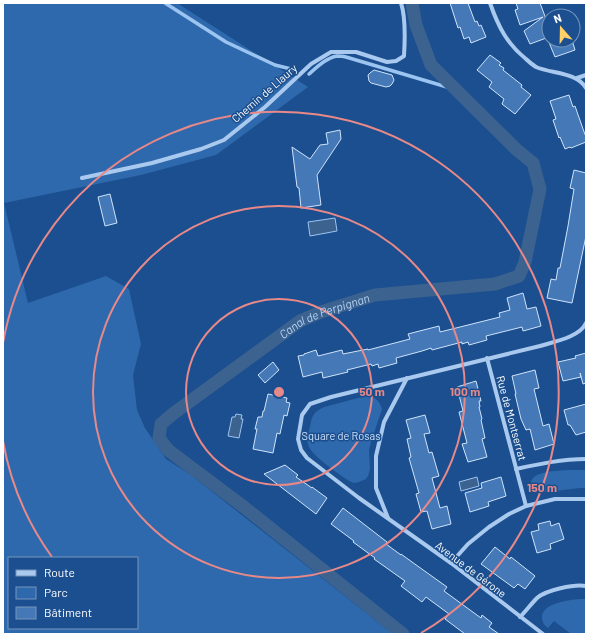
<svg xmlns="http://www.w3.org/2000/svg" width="589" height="637" viewBox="0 0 589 637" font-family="Barlow,sans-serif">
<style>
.green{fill:#2e69ad;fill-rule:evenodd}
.water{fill:#3c6290;stroke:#9cc4f0}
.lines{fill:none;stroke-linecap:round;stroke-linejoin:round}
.stream{stroke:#9cc4f0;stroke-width:3.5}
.canal{stroke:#3c6290;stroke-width:13}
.building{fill:#4478b7;stroke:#cfe3fa}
.minor{stroke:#a9c9ee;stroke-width:4}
.ring{fill:none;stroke:#e88989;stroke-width:2}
.labels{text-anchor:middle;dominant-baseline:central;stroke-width:3;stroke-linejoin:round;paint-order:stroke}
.street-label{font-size:11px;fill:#fff;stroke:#1b4f8f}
.park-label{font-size:11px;fill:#cfe3fa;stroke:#1b4f8f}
.water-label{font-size:12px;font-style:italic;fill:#b5d3f5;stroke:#1b4f8f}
.centre{fill:#e88989;stroke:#1b4f8f;stroke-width:2}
.ring-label{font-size:12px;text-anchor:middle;font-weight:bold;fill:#e88989;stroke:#1b4f8f;stroke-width:3;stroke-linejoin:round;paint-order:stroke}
</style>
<rect width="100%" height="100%" fill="#1b4f8f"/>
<g class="green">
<path d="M3 3H177L308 87 216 155 141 175 4 203 28 303 106 276 129 289 141 344 133 375 137 410 145 428 166 459 191 475 393 634H3ZM9 558H137V628H9Z"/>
<path d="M366 396C375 396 379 400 382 409L371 442 369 450 370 469 368 476 366 479 359 482 354 483 349 481C339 474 310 455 308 444 307 439 309 431 310 426 312 415 314 412 324 407Z"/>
<path d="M586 470V488H580L538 493C534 491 531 488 531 483 531 468 575 470 586 470Z"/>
<path d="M580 599H586V634H571L554 621 548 628C544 625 542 622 542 617 542 603 569 600 580 599Z"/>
</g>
<g class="water">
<path d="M335 218 337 231 310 236 308 222Z"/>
<path d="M236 414 242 415 241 419H243L239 438 228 436 232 417H235Z"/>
<path d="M477 477 479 486 461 491 459 482Z"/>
</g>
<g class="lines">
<g class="stream">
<path d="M165 3 226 42 275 65 295 70"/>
<path d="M309 74C317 67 326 58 337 56 340 56 343 56 346 57L457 90"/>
</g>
<path class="canal" id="s1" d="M403 634 244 507 168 450 159 438 161 424 174 413 300 321 321 312 375 295 495 284 519 276 525 262 540 189 533 163 517 150 431 65 416 25 412 3"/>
</g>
<g class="building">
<path d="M450 3H468L475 22 477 21 479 26 481 25 486 37 471 43 469 37 464 39 460 27 458 28Z"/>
<path d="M516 3H540L549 27V37L530 44 524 31 543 17 520 25 515 10 518 9Z"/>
<path d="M548 40H572L575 50 555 57Z"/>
<path d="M490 55 501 63 499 65 504 68 503 70 522 85 521 87 531 95 515 114 502 104 504 99 489 87 492 82 477 70Z"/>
<path d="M374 70 392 75 394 80 392 84 390 86 386 87 371 83 369 81 368 75 370 73Z"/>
<path d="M569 95 573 107 575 106 583 129 586 137V142L571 148 570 147 565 149 560 137 559 138 553 120 556 119 550 101Z"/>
<path d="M340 130 341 139 317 175 321 205 301 208 299 188 297 187 292 147 310 159 320 145 328 144 326 133Z"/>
<path d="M574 170 586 173V236L572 303 547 298 551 279 556 280 558 268H560L568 226 574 189 570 188Z"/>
<path d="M110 194 117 223 105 226 98 197Z"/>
<path d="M523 293 527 309 536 307 541 326 523 331 522 327 486 336 487 340 469 345 468 342 462 344V342L432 350 431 348 422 351 396 358 397 363 379 368 378 364 372 366 371 364 347 370 348 372 323 378 322 372 303 377 298 356 304 355V354L316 350 318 356 342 350 343 354 368 349V350L410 339 408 334 439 326 440 332 500 317 499 313 510 310 507 298Z"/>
<path d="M586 353V383L583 384 580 373 581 377 563 381 558 362 576 358 575 356Z"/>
<path d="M273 362 279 370 265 383 258 375Z"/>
<path d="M535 370 539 388 534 389 543 426 549 424 554 444 535 450 530 429 526 430 521 419 515 394H516L512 376Z"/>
<path d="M476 381 481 401H479L480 407H479L482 419 481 420 485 438 482 439 487 457 468 462 462 444 467 443 459 412 463 411 457 387Z"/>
<path d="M268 394 287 398 286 402 290 403 287 416 284 415 280 434 277 433 273 453 253 449 257 429H255L258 417H262L263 411H264Z"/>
<path d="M586 404V432L576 435 570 425H568L564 410Z"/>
<path d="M425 415 430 433 424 434 429 453 432 452 439 476 432 478 440 508 447 506 451 524 432 529 427 511 421 512 416 494 419 493 409 458 411 457 407 439 411 438 406 420Z"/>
<path d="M285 465 298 475 296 477 312 488V487L327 498 316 514 264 474Z"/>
<path d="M501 477 506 496 488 502 489 506 470 512 465 493 482 488 481 483Z"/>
<path d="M343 508 387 542 386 544 401 555V554L412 562 447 587 444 591 481 618 482 615 492 623 489 627 499 634H465L445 619 449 614 426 597 422 602 401 586 405 581 374 559 375 558 353 542 354 541 331 524Z"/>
<path d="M550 521 551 526 559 523 564 539 550 544 551 549 537 553 531 532 539 530 538 524Z"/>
<path d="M495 547 510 559 511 557 535 576 525 589 518 584 514 588 481 564Z"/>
</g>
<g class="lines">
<g class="minor">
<path d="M490 3C498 26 507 44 526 59 529 62 533 65 536 67 552 74 577 72 586 88"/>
<path d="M577 78 586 75"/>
<path d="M82 178 152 163 201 149 224 140 265 107 311 64 331 52H356L387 62 396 61 404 56C405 40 406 18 401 3"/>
<path d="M487 358 526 506"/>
<path d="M516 469C539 464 562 459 586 459"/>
<path d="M388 518 376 488V456L384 422 407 378"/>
<path d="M451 563 468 544 489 527 509 514 526 506 555 499H586"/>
<path d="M520 617C526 611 531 604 537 598 546 590 574 584 586 586"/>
<path d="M543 634 451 563 359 498 307 458 301 450 298 439 302 415 310 404 331 397 540 346C553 342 580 337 586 323"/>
</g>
</g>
<g class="ring">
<circle cx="279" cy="392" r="93"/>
<circle cx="279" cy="392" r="186"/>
<path d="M52 557A280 280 0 0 1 3 441M3 343A280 280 0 1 1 421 633"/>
</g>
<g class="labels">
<g class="street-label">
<text transform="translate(264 93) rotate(-41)">Chemin de Llaury</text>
<text transform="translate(512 418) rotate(75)">Rue de Montserrat</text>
<text transform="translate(471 569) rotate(37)">Avenue de Gérone</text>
</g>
<g class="park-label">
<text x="341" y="435">Square de Rosas</text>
</g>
<g class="water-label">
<text stroke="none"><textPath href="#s1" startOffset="525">Canal de Perpignan</textPath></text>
</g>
</g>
<circle cx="279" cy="392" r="6" class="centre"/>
<g class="ring-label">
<text x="372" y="396">50 m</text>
<text x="465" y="396">100 m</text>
<text x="542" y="492">150 m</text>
</g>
<rect width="589" height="637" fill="none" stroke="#ffffff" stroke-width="8"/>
<rect x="8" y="557" width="130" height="72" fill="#1b4f8f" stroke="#7695bc"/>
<rect x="16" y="570" width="20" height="6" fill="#a9c9ee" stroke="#7695bc"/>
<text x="44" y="577" font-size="12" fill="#ffffff">Route</text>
<rect x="16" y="587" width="20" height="12" fill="#2e69ad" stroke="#7695bc"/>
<text x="44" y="597" font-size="12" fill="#ffffff">Parc</text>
<rect x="16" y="607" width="20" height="12" fill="#4478b7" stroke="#7695bc"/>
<text x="44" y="617" font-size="12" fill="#ffffff">Bâtiment</text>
<g transform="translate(561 28) rotate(340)"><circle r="19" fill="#1b4f8f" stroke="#7695bc"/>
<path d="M0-3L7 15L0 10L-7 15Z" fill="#ffd166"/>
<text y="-6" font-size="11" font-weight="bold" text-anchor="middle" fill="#ffffff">N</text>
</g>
</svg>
